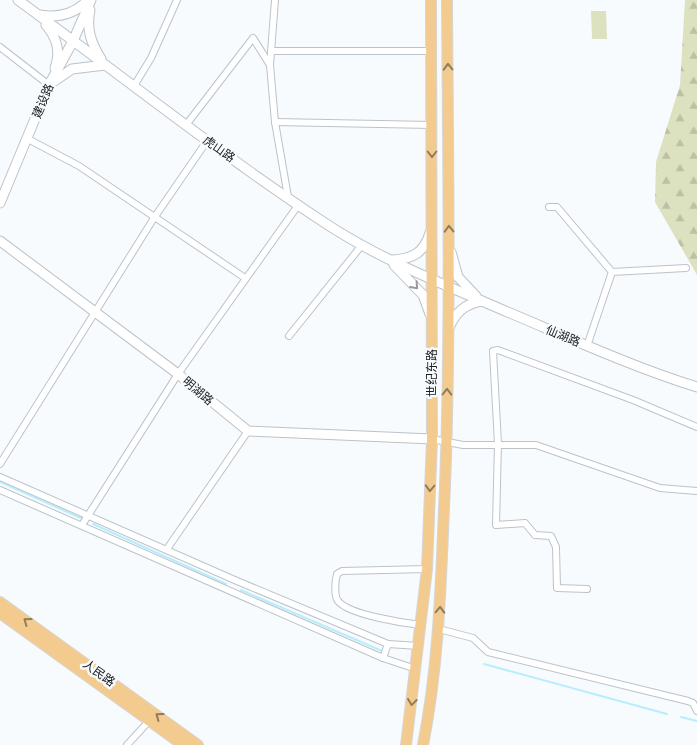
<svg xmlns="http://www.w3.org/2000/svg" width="697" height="745" viewBox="0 0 697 745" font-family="'Archivo Narrow','Noto Sans SC',sans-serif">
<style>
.grass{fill:#dce1bf}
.forest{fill:url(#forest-firs)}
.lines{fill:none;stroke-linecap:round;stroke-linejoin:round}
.stream{stroke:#b7eefc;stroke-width:2}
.street-casing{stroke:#bbc3ca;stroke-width:8}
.secondary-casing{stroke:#bbc3ca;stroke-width:11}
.primary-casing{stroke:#d6d6d7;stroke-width:12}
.street{stroke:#fff;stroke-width:6}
.secondary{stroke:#fff;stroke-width:9}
.primary{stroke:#f4cb8e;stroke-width:10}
.oneway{stroke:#917c5c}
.oneway2{stroke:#98999a}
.labels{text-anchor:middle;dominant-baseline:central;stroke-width:5;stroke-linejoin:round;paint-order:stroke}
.street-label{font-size:12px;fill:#191c1f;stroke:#f8fbfe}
</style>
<defs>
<pattern id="forest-firs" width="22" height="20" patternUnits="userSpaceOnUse" patternTransform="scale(1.25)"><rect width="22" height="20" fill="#dce1bf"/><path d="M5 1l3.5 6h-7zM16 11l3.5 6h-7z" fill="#bcc0a4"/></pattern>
</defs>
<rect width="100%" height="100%" fill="#f8fbfe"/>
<path class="grass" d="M591 11H606L607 39H592Z"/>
<path class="forest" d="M685 0H697V275L655 202 656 162 680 85Z"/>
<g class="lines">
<g class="stream">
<path d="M0 482 83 519"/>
<path d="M93 524 226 584"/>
<path d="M241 590 382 651"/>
<path d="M484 664 667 714"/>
<path d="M681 717 697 721"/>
</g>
<g class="street-casing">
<g id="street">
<path d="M275 0 270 65 275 122 288 197"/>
<path d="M0 47 49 85"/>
<path d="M272 51H430"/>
<path d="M134 86 151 58 177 0"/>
<path d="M275 122 432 125"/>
<path d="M186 125 253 38 270 65"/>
<path d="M28 139 79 166 245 278"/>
<path d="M549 207H557L612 272"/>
<path d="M612 272 686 268"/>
<path d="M289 336 362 245"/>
<path d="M587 346 612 272"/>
<path d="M432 439 463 445H536L660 488 697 491"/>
<path d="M0 464 154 218 207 141"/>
<path d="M0 477 237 581 388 644 383 658 416 669"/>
<path d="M0 490 383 658"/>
<path d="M82 525 178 374 299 204"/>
<path d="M167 549 248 431"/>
<path d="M587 589 557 588 556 547 551 536 535 535 525 523 496 525 498 444 493 351 498 350 633 400 697 427"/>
<path d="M421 625C404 623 349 615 338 601 334 596 335 581 337 574L342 571 427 569"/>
<path d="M439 629 473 638 488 652 688 701 693 703 697 711"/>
<path d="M388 644 419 646"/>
<path d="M127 745 149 721"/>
</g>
</g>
<g class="secondary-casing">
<g id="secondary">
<path d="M18 0C121 75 221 155 328 225 385 262 448 286 510 313 572 339 633 367 697 387"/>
<path d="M90 10C86 29 91 43 101 59"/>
<path d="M40 15C58 18 75 14 88 0"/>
<path d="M46 25C57 38 61 51 55 68"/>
<path d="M53 82 72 69 105 65"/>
<path d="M0 203 49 85 73 41 91 0"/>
<path d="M0 241 178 374 248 431 432 439"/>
<path d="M451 252 458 277 476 296"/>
<path d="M392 260C414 259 424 252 430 233"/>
<path d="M394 265 423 295 430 314"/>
<path d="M448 330C455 313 464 304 482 301"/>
</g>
</g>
<g class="primary-casing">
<g id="primary">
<path d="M0 602 198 745"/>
<path d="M0 613 183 745"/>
<path d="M406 745 427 569 432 439 431 0"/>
<path d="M423 745C440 659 441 573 445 486 451 324 448 162 447 0"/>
</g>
</g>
<use href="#street" class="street"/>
<use href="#secondary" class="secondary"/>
<use href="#primary" class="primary"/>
</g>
<defs><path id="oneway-chevron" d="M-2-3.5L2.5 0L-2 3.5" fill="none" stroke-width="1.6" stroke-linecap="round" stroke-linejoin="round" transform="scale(1.25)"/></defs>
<g class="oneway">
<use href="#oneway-chevron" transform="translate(448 67) rotate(-91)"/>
<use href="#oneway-chevron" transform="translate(432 154) rotate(90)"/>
<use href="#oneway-chevron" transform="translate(449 229) rotate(-91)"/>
<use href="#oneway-chevron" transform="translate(447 392) rotate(-89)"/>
<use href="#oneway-chevron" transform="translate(430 488) rotate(92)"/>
<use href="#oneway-chevron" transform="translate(440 610) rotate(-88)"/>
<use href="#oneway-chevron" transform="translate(27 621) rotate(-144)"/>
<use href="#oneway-chevron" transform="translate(412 702) rotate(97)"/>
<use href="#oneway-chevron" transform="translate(159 716) rotate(-144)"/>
</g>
<use class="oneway2" href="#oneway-chevron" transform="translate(415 286) rotate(48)"/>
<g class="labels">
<g class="street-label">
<text transform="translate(43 101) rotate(-67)">建设路</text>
<text transform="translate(219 149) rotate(35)">虎山路</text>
<text transform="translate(563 336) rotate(23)">仙湖路</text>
<text transform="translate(432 373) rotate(-90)">世纪东路</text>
<text transform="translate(198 391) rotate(40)">明湖路</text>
<text transform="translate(99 673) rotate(36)">人民路</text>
</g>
</g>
</svg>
